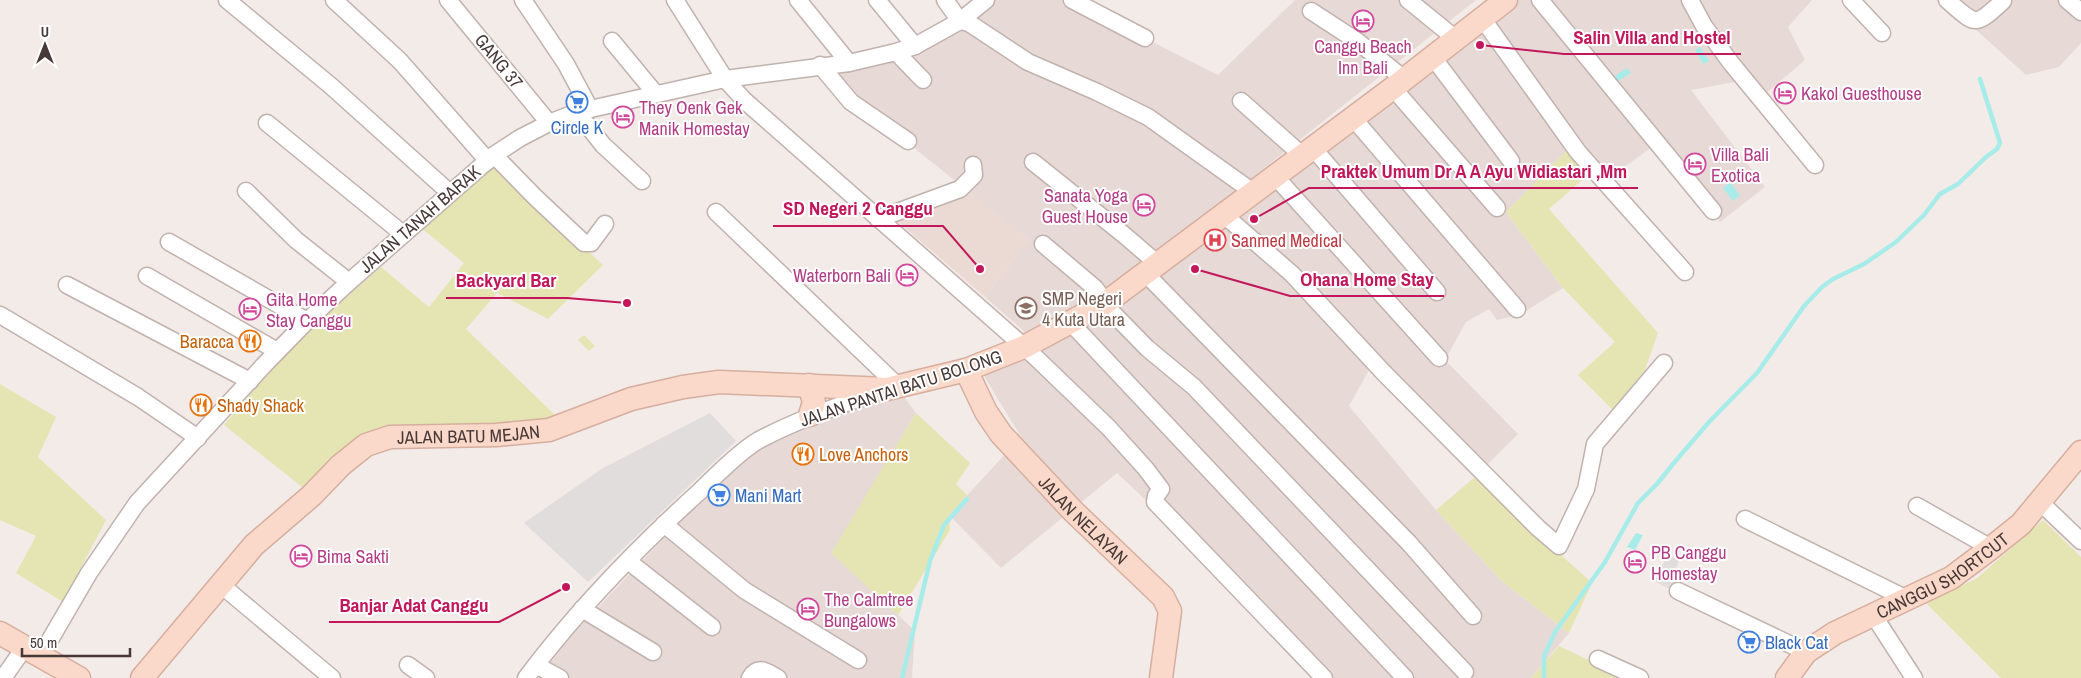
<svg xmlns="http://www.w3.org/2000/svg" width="2081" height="678" viewBox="0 0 2081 678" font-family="'Archivo Narrow',sans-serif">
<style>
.residential{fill:#e7dad6}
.education{fill:#ebd9d3}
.green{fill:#e5e5b3}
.parking{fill:#e1dddd}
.water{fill:#a8ece9}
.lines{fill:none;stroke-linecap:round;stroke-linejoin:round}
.stream{stroke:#a8ece9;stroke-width:4.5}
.street-casing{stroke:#c1b2ae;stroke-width:19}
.secondary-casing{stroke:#d6ae9f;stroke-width:25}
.street{stroke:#fff;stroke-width:16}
.secondary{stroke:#fbd9ca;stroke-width:22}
.labels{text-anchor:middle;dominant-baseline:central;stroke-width:4;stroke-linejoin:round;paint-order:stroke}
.hotel-label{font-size:18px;fill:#b23c85;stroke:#fff;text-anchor:start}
.street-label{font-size:18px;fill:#463937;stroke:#fff}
.shop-label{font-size:18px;fill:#366cbe;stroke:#fff;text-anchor:start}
.health-label{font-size:18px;fill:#be3a42;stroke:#fff;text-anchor:start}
.education-label{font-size:18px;fill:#785e54;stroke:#fff;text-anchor:start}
.food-label{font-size:18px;fill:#c56008;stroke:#fff;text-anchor:start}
.leader{fill:none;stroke:#c2185b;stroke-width:2}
.callout-dot{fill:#c2185b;stroke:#fff;stroke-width:2}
.callout-label{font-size:19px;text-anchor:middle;font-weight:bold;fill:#c2185b;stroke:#fff;stroke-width:4;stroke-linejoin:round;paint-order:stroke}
</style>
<rect width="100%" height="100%" fill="#f3ebe8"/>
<g class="residential">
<path d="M984 0H1069L1218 75 1295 0H1476L1103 296 1027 334 985 297 1029 240 817 70 896 55Z"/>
<path d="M1515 0H1812L1788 27 1805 60 1765 94 1745 80 1691 90 1765 187 1720 222 1655 145 1603 182 1570 147 1506 212 1563 288 1519 315 1497 320 1489 309 1466 322 1445 360 1518 434 1475 477 1369 370 1349 406 1436 510 1502 581 1569 633 1531 678H1316L1209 560 1117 473 1001 568 949 515 1021 437 984 376 1099 314Z"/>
<path d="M1943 0H2081V43L2059 67 2026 75Z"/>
<path d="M902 394 916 413 832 553 915 631 912 678H539L570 637 729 469 790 430Z"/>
</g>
<path class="education" d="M970 192 1029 240 985 297 895 219Z"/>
<g class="green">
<path d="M1570 147 1590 173 1549 209 1658 333 1642 378 1613 410 1578 375 1615 342 1563 288 1506 212Z"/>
<path d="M495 163 603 265 548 319 497 293 466 329 555 415 547 424 370 431 307 491 224 425 292 345 381 267 429 307 464 263 420 227Z"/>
<path d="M584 335 595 346 589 351 578 340Z"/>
<path d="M0 384 56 417 38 457 106 520 63 602 16 573 36 536 0 520Z"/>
<path d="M916 413 970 463 956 484 967 495 949 515 950 530 898 615 831 553Z"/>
<path d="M1475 477 1592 583 1569 633 1502 581 1436 510Z"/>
<path d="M2043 520 2081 557V678H2001L1925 602 1976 579Z"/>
<path d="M1559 646 1627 678H1531Z"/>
</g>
<g class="parking">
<path d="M710 413 736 441 588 582 524 523 603 468Z"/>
<path d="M1669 555 1679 561 1676 568 1686 572 1675 592 1652 580Z"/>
</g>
<g class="water">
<path d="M1700 47 1709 61 1703 64 1695 50Z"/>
<path d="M1627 68 1631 73 1615 83 1612 78Z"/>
<path d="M1730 182 1740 195 1733 201 1723 188Z"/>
<path d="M1636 533 1643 535 1635 550 1627 547Z"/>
</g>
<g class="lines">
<g class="stream">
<path d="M902 678 930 561 944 525 967 499"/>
<path d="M1544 678V656L1555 632 1605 562 1638 503 1657 484 1673 464 1709 422 1757 373 1804 306 1822 287 1833 279 1864 264 1896 242 1924 215 1940 194 1958 184 1986 157 1997 149 2000 143 1980 79"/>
</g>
<g class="street-casing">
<g id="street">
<path d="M227 0 331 86 450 193"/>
<path d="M334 0 400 61 488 161"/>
<path d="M448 0 549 123"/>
<path d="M523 0 566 64 590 109"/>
<path d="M675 0 725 79 744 100 1029 351 1109 428 1146 469 1161 489 1156 496 1155 502 1324 678"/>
<path d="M798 0 849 63"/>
<path d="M877 0 915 46"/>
<path d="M945 0 960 21 969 23 1028 62 1097 92 1148 117 1253 192"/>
<path d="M1072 0 1145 38"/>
<path d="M1408 0 1456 39"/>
<path d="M1540 0 1713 211"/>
<path d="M1690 0 1704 26 1731 63 1815 165"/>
<path d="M1851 0 1882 33"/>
<path d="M1947 0C1976 25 1974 28 2003 1"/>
<path d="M2067 0 2081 12"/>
<path d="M1311 11 1357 41 1404 79"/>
<path d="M1482 18 1578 152 1685 272"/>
<path d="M612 41 655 93"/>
<path d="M896 52 923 80"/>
<path d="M1432 56 1511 161"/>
<path d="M820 65 851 102 908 141"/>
<path d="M1393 88 1497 208"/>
<path d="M1241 101 1303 156"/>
<path d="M577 112 603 145 642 181"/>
<path d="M1353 118 1517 309"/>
<path d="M267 123 403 234"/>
<path d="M1313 148 1437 292"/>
<path d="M494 155 535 197 584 243H591L605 224"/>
<path d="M1033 162 1123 234 1158 264"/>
<path d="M1275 176 1439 358"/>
<path d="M246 191 296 240 349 282"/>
<path d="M716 212 899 387"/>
<path d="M1224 215 1292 274 1384 373 1538 528 1559 546 1586 489 1595 444 1664 363"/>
<path d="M878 219 960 189 974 175 973 165"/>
<path d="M169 242 307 321"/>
<path d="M1043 244 1095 288 1105 302"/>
<path d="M1146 274 1409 543 1473 616"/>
<path d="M147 276 277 351"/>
<path d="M67 285 250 381"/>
<path d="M1104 304 1147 348 1194 387 1465 672"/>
<path d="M0 315 138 397 198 438"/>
<path d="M1070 322 1405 678"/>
<path d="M2040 502 2081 541"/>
<path d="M1917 506 1991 548"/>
<path d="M1745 519 1909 600"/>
<path d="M664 524 744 590 858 660"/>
<path d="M628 561 712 627"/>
<path d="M220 584 332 678"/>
<path d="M1678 591 1806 652"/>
<path d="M582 609 653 652"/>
<path d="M1874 616 1914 678"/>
<path d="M40 657 89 573 137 503 264 365 307 321 349 282 494 155 520 138 549 123 577 112 725 79 849 63 896 52 915 46 960 21 986 0"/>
<path d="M1598 659 1640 678"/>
<path d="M408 665 426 678"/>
<path d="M536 665 560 678"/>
<path d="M3 678 25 647"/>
<path d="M526 678C577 610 636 549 699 492 714 477 741 450 759 440 797 420 837 406 878 392"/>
<path d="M750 678C758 664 767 672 778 678"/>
</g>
</g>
<g class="secondary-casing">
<g id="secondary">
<path id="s1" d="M966 370 986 412 1001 434 1073 511 1163 597 1170 611 1161 678"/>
<path d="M809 385 814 402 810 415"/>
<path d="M0 633 79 678"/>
<path id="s2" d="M142 678 254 545 311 496 341 465 366 445 390 437 496 435 549 430 631 399 683 387 719 382 887 389 966 370 1024 347 1104 304 1393 88 1506 0"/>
<path id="s3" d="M1787 678 1806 652 1835 633 1951 578 1991 548 2021 524 2081 452"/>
</g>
</g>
<use href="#street" class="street"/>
<use href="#secondary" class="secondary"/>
</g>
<defs>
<g id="hotel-ring" transform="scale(1.125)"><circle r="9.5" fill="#fff" stroke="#d1479c" stroke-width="1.5"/><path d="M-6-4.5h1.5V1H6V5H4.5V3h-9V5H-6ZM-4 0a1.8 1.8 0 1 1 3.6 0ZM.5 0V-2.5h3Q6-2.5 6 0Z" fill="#d1479c"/></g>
<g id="supermarket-ring" transform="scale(1.125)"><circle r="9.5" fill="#fff" stroke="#3f7fe0" stroke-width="1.5"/><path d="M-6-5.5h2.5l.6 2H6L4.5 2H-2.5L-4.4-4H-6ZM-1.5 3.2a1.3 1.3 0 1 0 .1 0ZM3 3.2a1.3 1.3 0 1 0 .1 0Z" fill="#3f7fe0"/></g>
<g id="hospital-ring" transform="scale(1.125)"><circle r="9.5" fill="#fff" stroke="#e0444e" stroke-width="1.5"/><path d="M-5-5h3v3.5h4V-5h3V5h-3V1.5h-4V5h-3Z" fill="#e0444e"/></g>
<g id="school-ring" transform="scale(1.125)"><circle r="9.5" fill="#fff" stroke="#8d6e63" stroke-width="1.5"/><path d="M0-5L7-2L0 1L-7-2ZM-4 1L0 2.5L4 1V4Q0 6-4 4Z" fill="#8d6e63"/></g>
<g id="restaurant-ring" transform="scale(1.125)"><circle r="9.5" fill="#fff" stroke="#e8710a" stroke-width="1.5"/><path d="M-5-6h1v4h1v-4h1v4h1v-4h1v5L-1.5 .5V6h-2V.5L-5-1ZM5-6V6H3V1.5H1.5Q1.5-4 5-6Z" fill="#e8710a"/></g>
</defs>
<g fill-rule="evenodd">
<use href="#hotel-ring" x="1363" y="21"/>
<use href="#hotel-ring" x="1785" y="93"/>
<use href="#supermarket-ring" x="577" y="102"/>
<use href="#hotel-ring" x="623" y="117"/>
<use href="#hotel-ring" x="1695" y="164"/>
<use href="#hotel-ring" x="1144" y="205"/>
<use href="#hospital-ring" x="1215" y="240"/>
<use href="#hotel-ring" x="907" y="275"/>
<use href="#school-ring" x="1026" y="308"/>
<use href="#hotel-ring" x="250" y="309"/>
<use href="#restaurant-ring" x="250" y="341"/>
<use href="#restaurant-ring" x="201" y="405"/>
<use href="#restaurant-ring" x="803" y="454"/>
<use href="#supermarket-ring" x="719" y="495"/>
<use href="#hotel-ring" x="301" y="556"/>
<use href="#hotel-ring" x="1635" y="562"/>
<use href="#hotel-ring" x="808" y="609"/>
<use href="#supermarket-ring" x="1749" y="642"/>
</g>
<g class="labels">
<g class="hotel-label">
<text x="1363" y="46" text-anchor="middle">Canggu Beach<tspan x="1363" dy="21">Inn Bali</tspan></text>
<text x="1801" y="93">Kakol Guesthouse</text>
<text x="639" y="107">They Oenk Gek<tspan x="639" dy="21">Manik Homestay</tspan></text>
<text x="1711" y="154">Villa Bali<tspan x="1711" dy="21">Exotica</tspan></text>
<text x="1128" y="195" text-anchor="end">Sanata Yoga<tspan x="1128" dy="21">Guest House</tspan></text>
<text x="891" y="275" text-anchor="end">Waterborn Bali</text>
<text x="266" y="299">Gita Home<tspan x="266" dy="21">Stay Canggu</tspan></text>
<text x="1651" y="552">PB Canggu<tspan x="1651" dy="21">Homestay</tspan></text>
<text x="317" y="556">Bima Sakti</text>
<text x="824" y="599">The Calmtree<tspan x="824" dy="21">Bungalows</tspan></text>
</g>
<g class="street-label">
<text transform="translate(499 61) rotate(51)">GANG 37</text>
<text transform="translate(420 219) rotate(-41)">JALAN TANAH BARAK</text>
<text transform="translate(901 388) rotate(-18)">JALAN PANTAI BATU BOLONG</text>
<text stroke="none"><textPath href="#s2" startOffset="428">JALAN BATU MEJAN</textPath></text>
<text stroke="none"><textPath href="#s1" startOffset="192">JALAN NELAYAN</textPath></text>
<text stroke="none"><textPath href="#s3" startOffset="189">CANGGU SHORTCUT</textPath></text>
</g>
<g class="shop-label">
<text x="577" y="127" text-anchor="middle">Circle K</text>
<text x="735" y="495">Mani Mart</text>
<text x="1765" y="642">Black Cat</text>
</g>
<g class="health-label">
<text x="1231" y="240">Sanmed Medical</text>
</g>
<g class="education-label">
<text x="1042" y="298">SMP Negeri<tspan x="1042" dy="21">4 Kuta Utara</tspan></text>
</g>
<g class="food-label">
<text x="234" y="341" text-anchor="end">Baracca</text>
<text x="217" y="405">Shady Shack</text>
<text x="819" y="454">Love Anchors</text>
</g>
</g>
<path class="leader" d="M1480 45L1564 54H1741M1254 219L1309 188H1638M980 269L943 226H773M1195 269L1290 296H1444M627 303L567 298H446M566 587L499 622H329"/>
<g class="callout-dot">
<circle cx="1480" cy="45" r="5"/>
<circle cx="1254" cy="219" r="5"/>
<circle cx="980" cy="269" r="5"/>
<circle cx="1195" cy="269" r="5"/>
<circle cx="627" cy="303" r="5"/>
<circle cx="566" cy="587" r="5"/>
</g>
<g class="callout-label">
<text x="1652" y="44">Salin Villa and Hostel</text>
<text x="1474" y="178">Praktek Umum Dr A A Ayu Widiastari ,Mm</text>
<text x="858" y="215">SD Negeri 2 Canggu</text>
<text x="1367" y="286">Ohana Home Stay</text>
<text x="506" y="287">Backyard Bar</text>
<text x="414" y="612">Banjar Adat Canggu</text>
</g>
<g transform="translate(45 45)" stroke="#ffffff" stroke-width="4" paint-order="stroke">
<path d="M0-4L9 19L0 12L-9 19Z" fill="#463937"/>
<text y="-8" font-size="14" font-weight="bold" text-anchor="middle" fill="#463937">U</text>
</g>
<path d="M22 648v8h108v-8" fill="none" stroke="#463937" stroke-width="2.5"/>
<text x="30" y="648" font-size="15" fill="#463937" stroke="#ffffff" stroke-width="4" paint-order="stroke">50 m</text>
</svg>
